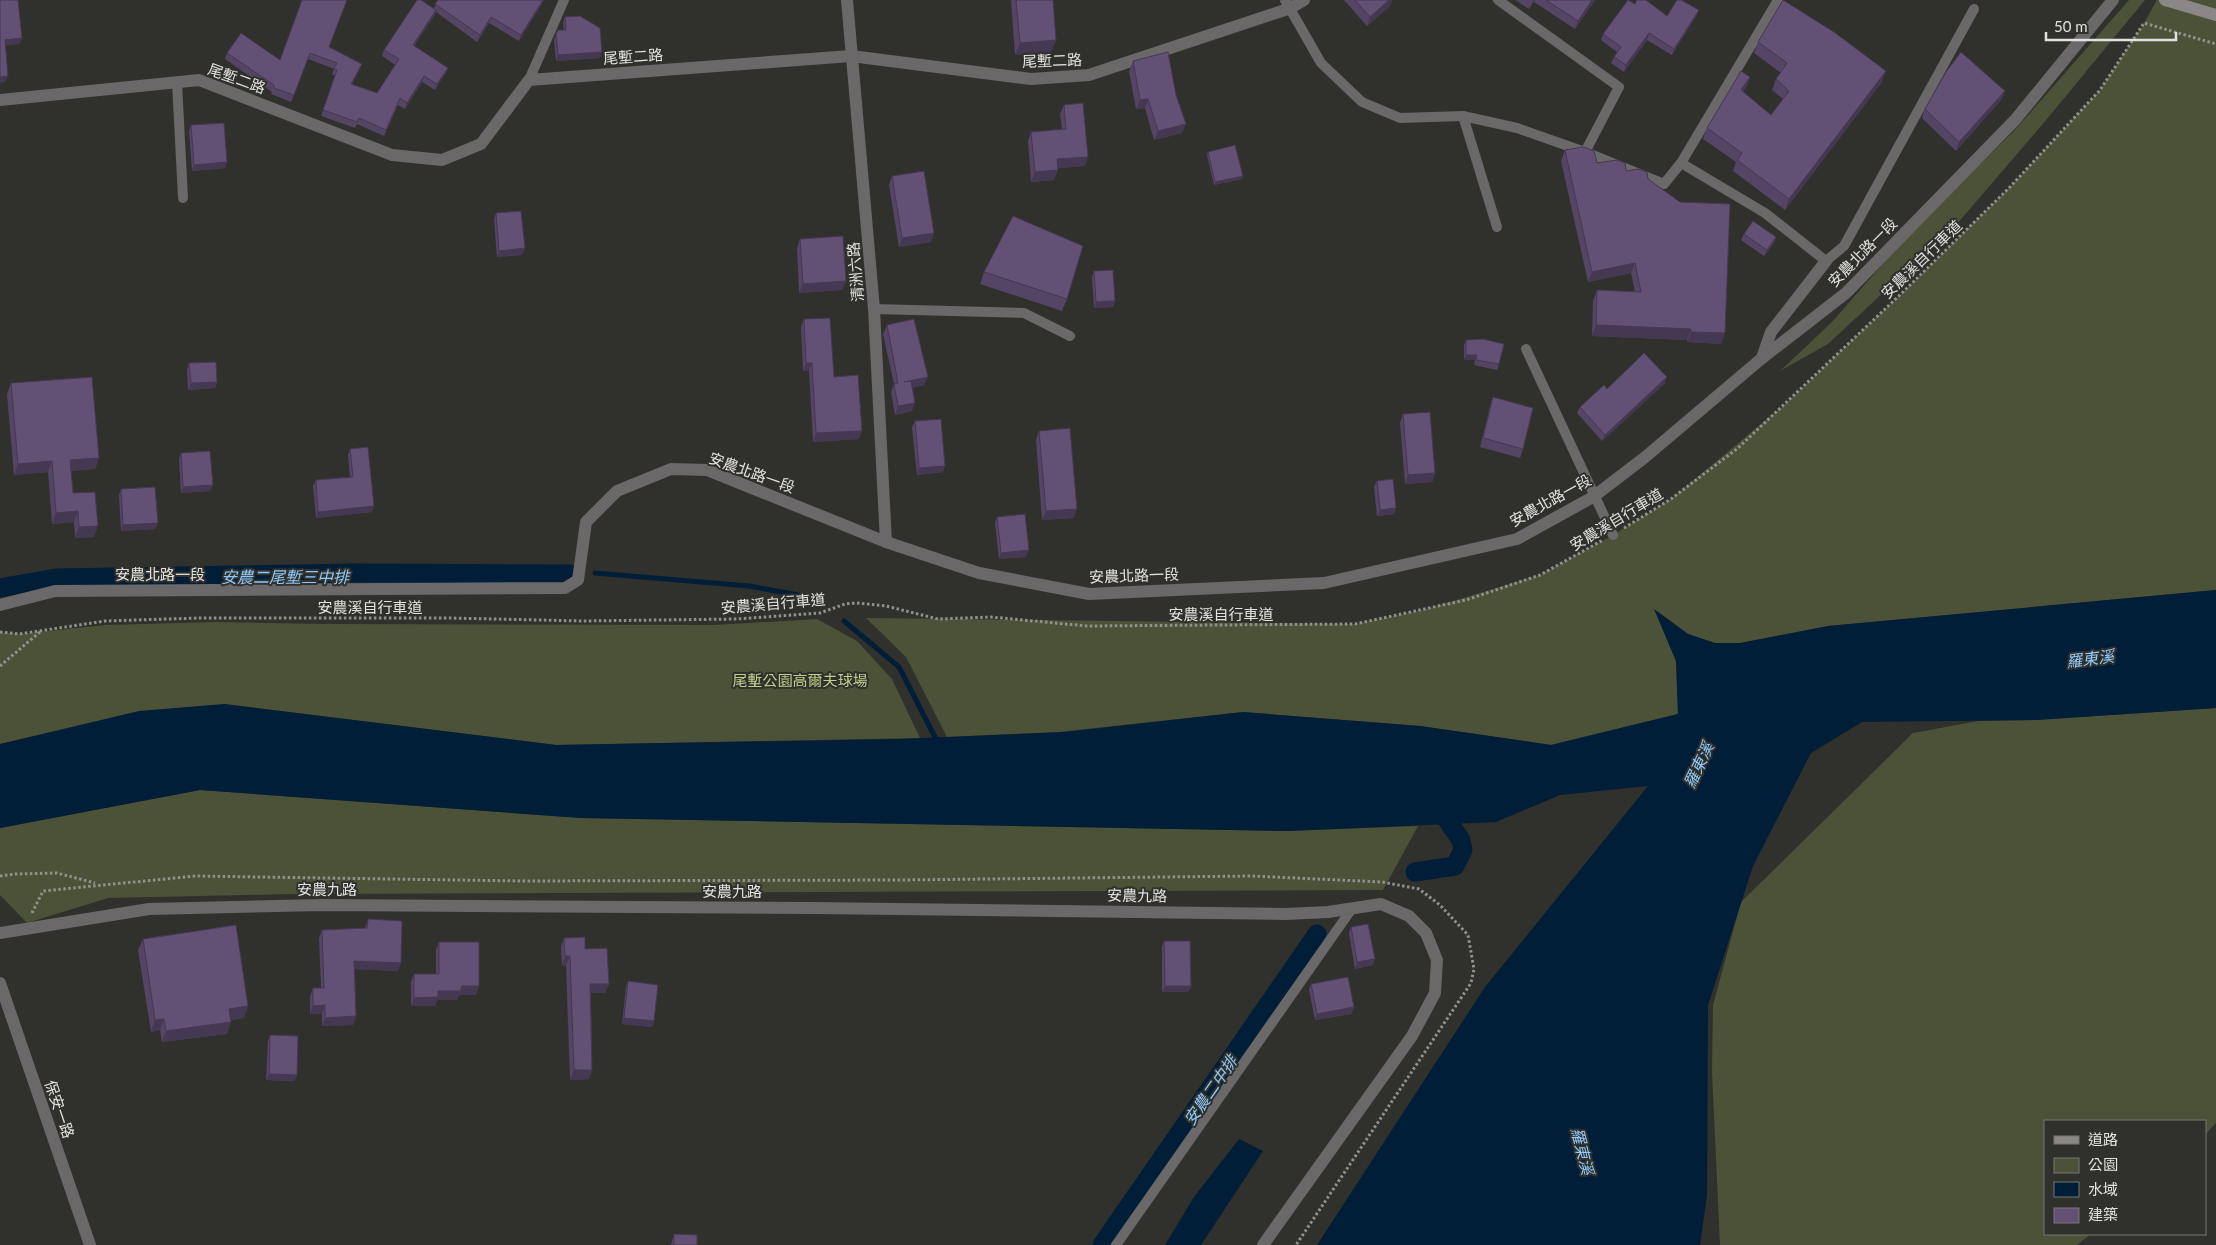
<svg xmlns="http://www.w3.org/2000/svg" width="2216" height="1245" viewBox="0 0 2216 1245" font-family="Lato,'Noto Sans TC',sans-serif">
<style>
.green{fill:#4b5237}
.water{fill:#001e37}
.lines{fill:none;stroke-linecap:round;stroke-linejoin:round}
.stream{stroke:#001e37;stroke-width:5}
.canal{stroke:#001e37;stroke-width:19}
.path{stroke:#91918e;stroke-width:3;stroke-dasharray:2.5 2.5;stroke-linecap:butt}
.service{stroke:#6a6868;stroke-width:10}
.minor{stroke:#6a6868;stroke-width:12}
.secondary{stroke:#8b8787;stroke-width:12}
.wall{fill:#544565}
.shaded-wall{fill:#453852}
.building{fill:#625075;stroke:#453852}
.labels{text-anchor:middle;dominant-baseline:central;stroke-width:4;stroke-linejoin:round;paint-order:stroke}
.street-label{font-size:15px;fill:#e1e1df;stroke:#30302c}
.park-label{font-size:15px;fill:#becf8b;stroke:#30302c}
.water-label{font-size:16px;font-style:italic;fill:#8ec8f9;stroke:#30302c}
</style>
<rect width="100%" height="100%" fill="#30302c"/>
<g class="green">
<path d="M2129 0H2145L2047 119 1956 225 1828 344 1780 371 1832 322 1908 235 2014 131Z"/>
<path d="M2157 0H2216V590L1828 626 1741 643H1715L1688 634 1655 610 1676 661 1678 714 1551 745 1420 726 1243 712 1058 732 947 737 906 657 866 618 1355 624 1423 610 1540 575 1613 535 1671 499 1784 405 1903 292 2009 188 2100 90 2144 23Z"/>
<path d="M817 619 857 641 892 679 920 738 556 745 224 704 0 744V632L19 634 105 625 216 622 326 624 714 625Z"/>
<path d="M2216 708V1123L2205 1135V1121H2045V1234H2091L2077 1245H1720L1712 1072 1713 1005 1741 902 1913 733 1978 721 2036 720Z"/>
<path d="M200 790 581 818 1287 831 1418 826 1383 890 295 894 108 898 27 923 0 895V828Z"/>
</g>
<g class="water">
<path d="M2216 590V708L2036 720 1862 722 1811 753 1753 866 1708 1005 1707 1195 1700 1245H1317L1485 987 1648 786 1560 795 1496 822 1287 831 581 818 200 790 0 828V744L139 711 224 704 556 745 900 739 1065 732 1243 712 1420 726 1551 745 1678 714 1676 661 1654 609 1688 634 1715 643H1740L1828 626Z"/>
<path d="M1239 1139 1263 1151 1201 1245H1165L1194 1197Z"/>
</g>
<g class="lines">
<g class="stream">
<path d="M595 573 749 586 820 599"/>
<path d="M844 621 899 667 938 743"/>
</g>
<g class="canal">
<path d="M0 588 56 578 354 573 571 574"/>
<path d="M1415 872 1455 866 1463 850 1461 840 1439 808 1440 804"/>
<path d="M1102 1245 1317 934"/>
</g>
<g class="path">
<path d="M1624 528 1671 499 1738 448 1903 292 2009 188 2100 90 2144 23 2216 44"/>
<path d="M0 632 19 634 105 621 199 618H449L583 621 737 619 820 613 845 604 856 603 886 606 938 619 991 617 1087 626 1355 624 1466 600 1540 575 1603 540"/>
<path d="M0 666 41 631"/>
<path d="M0 876 15 874 57 873 95 883"/>
<path d="M32 913 43 891 195 876 521 881 900 880 1252 876 1382 882 1419 889 1440 905 1468 935 1474 969 1471 983 1296 1245"/>
</g>
<g class="service">
<path d="M1285 0 1321 63 1362 102 1400 118 1463 116 1517 128 1585 152 1664 184 1681 163 1765 213 1826 261 1844 246 1974 9"/>
<path d="M1498 0 1619 87 1585 152"/>
<path d="M529 80 564 0"/>
<path d="M177 83 183 198"/>
<path d="M1463 116 1497 227"/>
<path d="M1681 163 1778 0"/>
<path d="M874 309 1024 313 1070 336"/>
<path d="M1526 349 1613 535"/>
<path d="M1116 1245 1351 910"/>
</g>
<g class="minor">
<path d="M847 0 874 309 886 542"/>
<path d="M0 100 199 80 392 155 442 160 481 144 529 80 851 56 1031 79 1089 75 1291 8 1304 0"/>
<path d="M1762 358 1771 332 1826 261"/>
<path d="M0 605 55 591 565 588 578 580 586 522 617 491 671 469 707 470 886 542 979 573 1089 594 1324 583 1517 539 1593 497 1644 458 1761 359 1846 293 2015 120 2113 0"/>
<path d="M0 933 149 909 322 905 814 908 1285 914 1328 912 1381 904 1409 916 1426 933 1437 960 1435 993 1412 1036 1263 1245"/>
<path d="M0 983 90 1245"/>
</g>
<path class="secondary" d="M2165 0 2216 15"/>
</g>
<g class="wall">
<path d="M438 0H544L519 41 489 23 477 42 436 12 434 16 414 46 448 68 445 74 435 90 422 82 405 109 398 105 384 136 357 124 355 128 321 116 335 76 332 74 334 69 308 59 291 102 271 94 272 92 225 59 227 53 280 60 329 47 359 70 352 84 377 93 395 65 382 56 384 50 434 8Z"/>
<path d="M1011 0H1053L1056 40 1051 52 1015 55Z"/>
<path d="M1344 0H1392L1390 6 1367 26Z"/>
<path d="M1515 0H1595L1575 29 1534 2 1529 9Z"/>
<path d="M1635 4 1667 16 1699 10 1696 16 1672 55 1647 40 1624 72 1611 63 1614 57 1617 52 1601 40 1603 34Z"/>
<path d="M565 17 602 52 600 58 556 61 554 40 558 30H564L563 23Z"/>
<path d="M1758 42 1882 82 1785 210 1733 171 1736 162 1703 139 1707 128 1750 77 1746 88 1743 92 1771 115 1783 99 1772 90 1776 79 1781 73 1754 53Z"/>
<path d="M1133 61 1176 95 1186 124 1182 133 1154 140 1145 108 1136 109 1129 71Z"/>
<path d="M2005 91 2001 100 1956 151 1922 118 1925 109Z"/>
<path d="M1064 105 1085 166 1057 168 1054 180 1031 182 1028 141 1031 132 1062 129 1060 114Z"/>
<path d="M191 125 227 162 225 168 192 171 189 131Z"/>
<path d="M1565 150 1597 163 1626 171 1648 179 1725 333 1721 344 1687 342V340L1592 336 1593 301 1597 290 1635 292 1631 273 1588 282 1561 161Z"/>
<path d="M1208 152 1243 176 1242 179 1214 185 1207 155Z"/>
<path d="M892 176 934 233 931 242 899 247 889 185Z"/>
<path d="M496 213 525 248 522 255 497 257 494 219Z"/>
<path d="M1744 234 1776 237 1774 243 1764 256 1741 240Z"/>
<path d="M800 239 846 281 842 290 799 293 797 248Z"/>
<path d="M1094 271 1115 301 1113 307 1094 308 1092 277Z"/>
<path d="M984 272 1067 299 1062 311 980 284Z"/>
<path d="M804 319 834 377 859 439 813 442 809 371H803L801 327Z"/>
<path d="M887 325 924 385 912 388V411L895 415 891 392 894 384 883 334Z"/>
<path d="M1466 340 1499 364 1497 370 1474 365 1475 360H1464V345Z"/>
<path d="M189 363 217 382 215 388 188 390 187 370Z"/>
<path d="M11 383 99 458 95 469 71 471 73 493 94 537 75 538 74 522 52 524 48 472 14 475 7 394Z"/>
<path d="M1665 383 1602 441 1577 413 1580 407 1607 389Z"/>
<path d="M1493 397 1523 449 1520 458 1480 447 1490 406Z"/>
<path d="M1403 414 1435 473 1432 482 1405 484 1400 423Z"/>
<path d="M915 421 943 472 917 475 912 427Z"/>
<path d="M1039 431 1074 518 1042 520 1036 440Z"/>
<path d="M350 449 372 512 316 518 313 486 316 480 350 477 348 455Z"/>
<path d="M181 453 213 485 210 491 181 493 179 459Z"/>
<path d="M1377 481 1396 508 1394 514 1377 516 1374 487Z"/>
<path d="M121 489 155 529 121 531 119 495Z"/>
<path d="M997 517 1026 557 999 559 995 523Z"/>
<path d="M368 919 398 971 355 969 356 1016 353 1025 322 1026V1014H310V996L313 988H321L319 938 322 930 365 928Z"/>
<path d="M1351 927 1373 965 1355 969 1349 933Z"/>
<path d="M564 938 585 949 609 984 605 993H591L592 1070 589 1079 570 1080 566 966 562 965 561 947Z"/>
<path d="M143 939 244 1018 231 1020 227 1034 162 1042 160 1030 151 1032 138 950Z"/>
<path d="M1164 941 1191 986 1188 992H1162V947Z"/>
<path d="M439 942 476 995H459L457 1000H437L435 1006H411V982L414 974H436V950Z"/>
<path d="M628 981 654 1021 652 1027 622 1024 626 987Z"/>
<path d="M1311 984 1354 1007 1351 1014 1315 1020 1309 990Z"/>
<path d="M270 1035 297 1075 294 1081 266 1080 268 1041Z"/>
<path d="M674 1234 697 1245H671Z"/>
</g>
<g class="shaded-wall">
<path d="M543 0H544L543 1 519 41 521 35Z"/>
<path d="M1389 0H1392L1390 6 1367 26 1370 17Z"/>
<path d="M1533 0H1535L1529 9 1532 2Z"/>
<path d="M1592 0H1595L1575 29 1578 21Z"/>
<path d="M436 10 434 16 411 51 413 45Z"/>
<path d="M1699 10 1696 16 1672 55 1674 49Z"/>
<path d="M491 17 489 23 477 42 480 35Z"/>
<path d="M1649 33 1647 40 1624 72 1626 65Z"/>
<path d="M22 38 20 44 3 46 5 40Z"/>
<path d="M1056 40 1051 52 1015 55 1020 43Z"/>
<path d="M602 52 600 58 556 61 558 55Z"/>
<path d="M448 68 445 74 435 90 437 84Z"/>
<path d="M1886 71 1882 82 1785 210 1789 199Z"/>
<path d="M8 76 5 82 0 83V77Z"/>
<path d="M424 76 422 82 405 109 407 103Z"/>
<path d="M1750 77 1746 88 1737 101 1741 90Z"/>
<path d="M2005 91 2001 100 1956 151 1959 142Z"/>
<path d="M1148 99 1145 108 1136 109 1140 100Z"/>
<path d="M1186 124 1182 133 1154 140 1158 131Z"/>
<path d="M1088 157 1085 166 1053 169 1057 159Z"/>
<path d="M227 162 225 168 192 171 194 165Z"/>
<path d="M1058 170 1054 180 1031 182 1035 172Z"/>
<path d="M1243 176 1242 179 1214 185 1215 182Z"/>
<path d="M934 233 931 242 899 247 902 238Z"/>
<path d="M1776 237 1774 243 1764 256 1767 250Z"/>
<path d="M525 248 522 255 497 257 499 251Z"/>
<path d="M1635 263 1631 273 1588 282 1592 272Z"/>
<path d="M846 281 842 290 799 293 803 284Z"/>
<path d="M1115 301 1113 307 1094 308 1096 302Z"/>
<path d="M1596 325 1691 329 1687 340 1592 336Z"/>
<path d="M1691 332 1725 333 1721 344 1687 342Z"/>
<path d="M1466 355H1477L1475 360H1464Z"/>
<path d="M806 363H812L809 371H803Z"/>
<path d="M928 377 924 385 901 391 904 382Z"/>
<path d="M1667 377 1665 383 1602 441 1605 435Z"/>
<path d="M217 382 215 388 188 390 191 383Z"/>
<path d="M915 403 912 411 895 415 898 406Z"/>
<path d="M862 431 859 439 813 442 816 433Z"/>
<path d="M99 458 95 469 66 471 70 460Z"/>
<path d="M52 461 48 472 14 475 18 464Z"/>
<path d="M945 466 943 472 917 475 919 468Z"/>
<path d="M1435 473 1432 482 1405 484 1408 475Z"/>
<path d="M213 485 210 491 181 493 183 487Z"/>
<path d="M374 506 372 512 316 518 318 512Z"/>
<path d="M1396 508 1394 514 1377 516 1380 510Z"/>
<path d="M1077 509 1074 518 1042 520 1046 511Z"/>
<path d="M78 511 74 522 52 524 56 513Z"/>
<path d="M158 523 155 529 121 531 123 525Z"/>
<path d="M98 526 94 537 75 538 79 527Z"/>
<path d="M1029 550 1026 557 999 559 1001 553Z"/>
<path d="M565 956H570L566 966 562 965Z"/>
<path d="M1375 959 1373 965 1355 969 1357 962Z"/>
<path d="M354 961 401 963 398 971 351 969Z"/>
<path d="M590 984H609L605 993H587Z"/>
<path d="M462 986H479L476 995H459L457 1000H437L435 1006H411L414 998 438 991Z"/>
<path d="M1165 986H1191L1188 992H1162Z"/>
<path d="M325 1005 322 1014H310L313 1006Z"/>
<path d="M248 1006 244 1018 225 1021 229 1009Z"/>
<path d="M1354 1007 1351 1014 1315 1020 1317 1014Z"/>
<path d="M356 1016 353 1025 322 1026 325 1018Z"/>
<path d="M624 1018 654 1021 652 1027 622 1024Z"/>
<path d="M164 1019 160 1030 151 1032 155 1020Z"/>
<path d="M231 1022 227 1034 162 1042 166 1031Z"/>
<path d="M574 1070H592L589 1079 570 1080Z"/>
<path d="M269 1074 297 1075 294 1081 266 1080Z"/>
</g>
<g class="building">
<path d="M0 0H18L22 38 5 40 8 76 0 77Z"/>
<path d="M302 0H347L329 47 362 64 351 84 377 93 399 59 384 50 417 0H421L436 10 413 45 448 68 437 84 424 76 407 103 400 98 386 130 359 118 357 122 323 110 337 70 334 68 337 63 310 53 294 95 274 88V85L227 53 241 33 280 60Z"/>
<path d="M438 0H543L521 35 491 17 480 35 435 4Z"/>
<path d="M1016 0H1053L1056 40 1020 43Z"/>
<path d="M1355 0H1389L1370 17Z"/>
<path d="M1546 0H1592L1578 21Z"/>
<path d="M1628 0 1635 4 1637 0H1646L1667 16 1677 0H1681L1699 10 1674 49 1649 33 1626 65 1614 57 1621 47 1603 34Z"/>
<path d="M1783 0 1834 32 1886 71 1789 199 1737 160 1742 153 1707 128 1741 71 1750 77 1741 90 1771 115 1789 91 1776 79 1787 63 1758 42Z"/>
<path d="M580 16 600 28 602 52 558 55 556 34 558 30H566L565 17Z"/>
<path d="M1168 52 1176 95 1186 124 1158 131 1148 99 1140 100 1133 61Z"/>
<path d="M1961 52 2005 91 1959 142 1925 109 1946 72Z"/>
<path d="M1083 103 1088 157 1057 159 1058 170 1035 172 1031 132 1066 129 1064 105Z"/>
<path d="M224 123 227 162 194 165 191 125Z"/>
<path d="M1235 145 1243 176 1215 182 1208 152Z"/>
<path d="M1584 147 1594 151 1597 163 1617 160 1625 163 1626 171 1638 169 1647 172 1648 179 1680 202 1730 204 1725 333 1691 332V329L1596 325 1597 290 1641 292 1635 263 1592 272 1565 150Z"/>
<path d="M924 171 934 233 902 238 892 176Z"/>
<path d="M521 211 525 248 499 251 496 213Z"/>
<path d="M1013 216 1083 246 1067 299 984 272Z"/>
<path d="M1753 221 1776 237 1767 250 1744 234Z"/>
<path d="M843 236 846 281 803 284 800 239Z"/>
<path d="M1113 270 1115 301 1096 302 1094 271Z"/>
<path d="M830 318 834 377 858 375 862 431 816 433 812 363H806L804 319Z"/>
<path d="M914 319 928 377 904 382 911 381 915 403 898 406 894 384 898 383 887 325Z"/>
<path d="M1483 339 1504 344 1499 364 1476 360 1477 355H1466V340Z"/>
<path d="M1644 353 1667 377 1605 435 1580 407 1604 385 1607 389Z"/>
<path d="M216 362 217 382 191 383 189 363Z"/>
<path d="M92 377 99 458 70 460 73 493 95 492 98 526 79 527 78 511 56 513 52 461 18 464 11 383Z"/>
<path d="M1493 397 1533 408 1523 449 1483 438Z"/>
<path d="M1430 412 1435 473 1408 475 1403 414Z"/>
<path d="M941 419 945 466 919 468 915 421Z"/>
<path d="M1070 428 1077 509 1046 511 1039 431Z"/>
<path d="M368 447 374 506 318 512 316 480 353 477 350 449Z"/>
<path d="M210 451 213 485 183 487 181 453Z"/>
<path d="M1393 479 1396 508 1380 510 1377 481Z"/>
<path d="M155 487 158 523 123 525 121 489Z"/>
<path d="M1025 514 1029 550 1001 553 997 517Z"/>
<path d="M368 919 402 921 401 963 354 961 356 1016 325 1018V1005L313 1006V988H324L322 930 367 928Z"/>
<path d="M1368 924 1375 959 1357 962 1351 927Z"/>
<path d="M236 925 248 1006 229 1009 231 1022 166 1031 164 1019 155 1020 143 939Z"/>
<path d="M585 937V949L607 948 609 984H590L592 1070H574L570 956H565L564 938Z"/>
<path d="M1164 941H1190L1191 986H1165Z"/>
<path d="M439 942H479V986H462L460 991H438V997L414 998V974H439Z"/>
<path d="M1348 977 1354 1007 1317 1014 1311 984Z"/>
<path d="M628 981 658 985 654 1021 624 1018Z"/>
<path d="M270 1035 298 1036 297 1075 269 1074Z"/>
<path d="M674 1234 697 1235V1245H674Z"/>
</g>
<g class="labels">
<g class="street-label">
<text transform="translate(633 56) rotate(-4)">尾塹二路</text>
<text transform="translate(1052 60) rotate(-2)">尾塹二路</text>
<text transform="translate(237 78) rotate(20)">尾塹二路</text>
<text transform="translate(1862 252) rotate(-45)">安農北路一段</text>
<text transform="translate(1921 259) rotate(-44)">安農溪自行車道</text>
<text transform="translate(855 272) rotate(-95)">清洲六路</text>
<text transform="translate(752 472) rotate(20)">安農北路一段</text>
<text transform="translate(1550 500) rotate(-29)">安農北路一段</text>
<text transform="translate(1616 519) rotate(-31)">安農溪自行車道</text>
<text x="160" y="574">安農北路一段</text>
<text transform="translate(1134 575) rotate(-2)">安農北路一段</text>
<text transform="translate(773 603) rotate(-5)">安農溪自行車道</text>
<text x="370" y="607">安農溪自行車道</text>
<text x="1221" y="614">安農溪自行車道</text>
<text x="327" y="889">安農九路</text>
<text x="732" y="891">安農九路</text>
<text transform="translate(1137 895) rotate(1)">安農九路</text>
<text transform="translate(60 1109) rotate(71)">保安一路</text>
</g>
<g class="park-label">
<text x="800" y="680">尾塹公園高爾夫球場</text>
</g>
<g class="water-label">
<text x="285" y="576">安農二尾塹三中排</text>
<text transform="translate(2090 658) rotate(-7)">羅東溪</text>
<text transform="translate(1698 765) rotate(-65)">羅東溪</text>
<text transform="translate(1210 1090) rotate(-55)">安農二中排</text>
<text transform="translate(1583 1151) rotate(76)">羅東溪</text>
</g>
</g>
<rect x="2044" y="1120" width="162" height="115" fill="#30302c" stroke="#777774"/>
<rect x="2054" y="1136" width="25" height="8" fill="#8b8787" stroke="#777774"/>
<text x="2088" y="1145" font-size="15" fill="#e1e1df">道路</text>
<rect x="2054" y="1158" width="25" height="15" fill="#4b5237" stroke="#777774"/>
<text x="2088" y="1170" font-size="15" fill="#e1e1df">公園</text>
<rect x="2054" y="1182" width="25" height="15" fill="#001e37" stroke="#777774"/>
<text x="2088" y="1195" font-size="15" fill="#e1e1df">水域</text>
<rect x="2054" y="1208" width="25" height="15" fill="#625075" stroke="#777774"/>
<text x="2088" y="1220" font-size="15" fill="#e1e1df">建築</text>
<path d="M2046 32v8h130v-8" fill="none" stroke="#e1e1df" stroke-width="2.5"/>
<text x="2054" y="32" font-size="15" fill="#e1e1df" stroke="#30302c" stroke-width="4" paint-order="stroke">50 m</text>
</svg>
